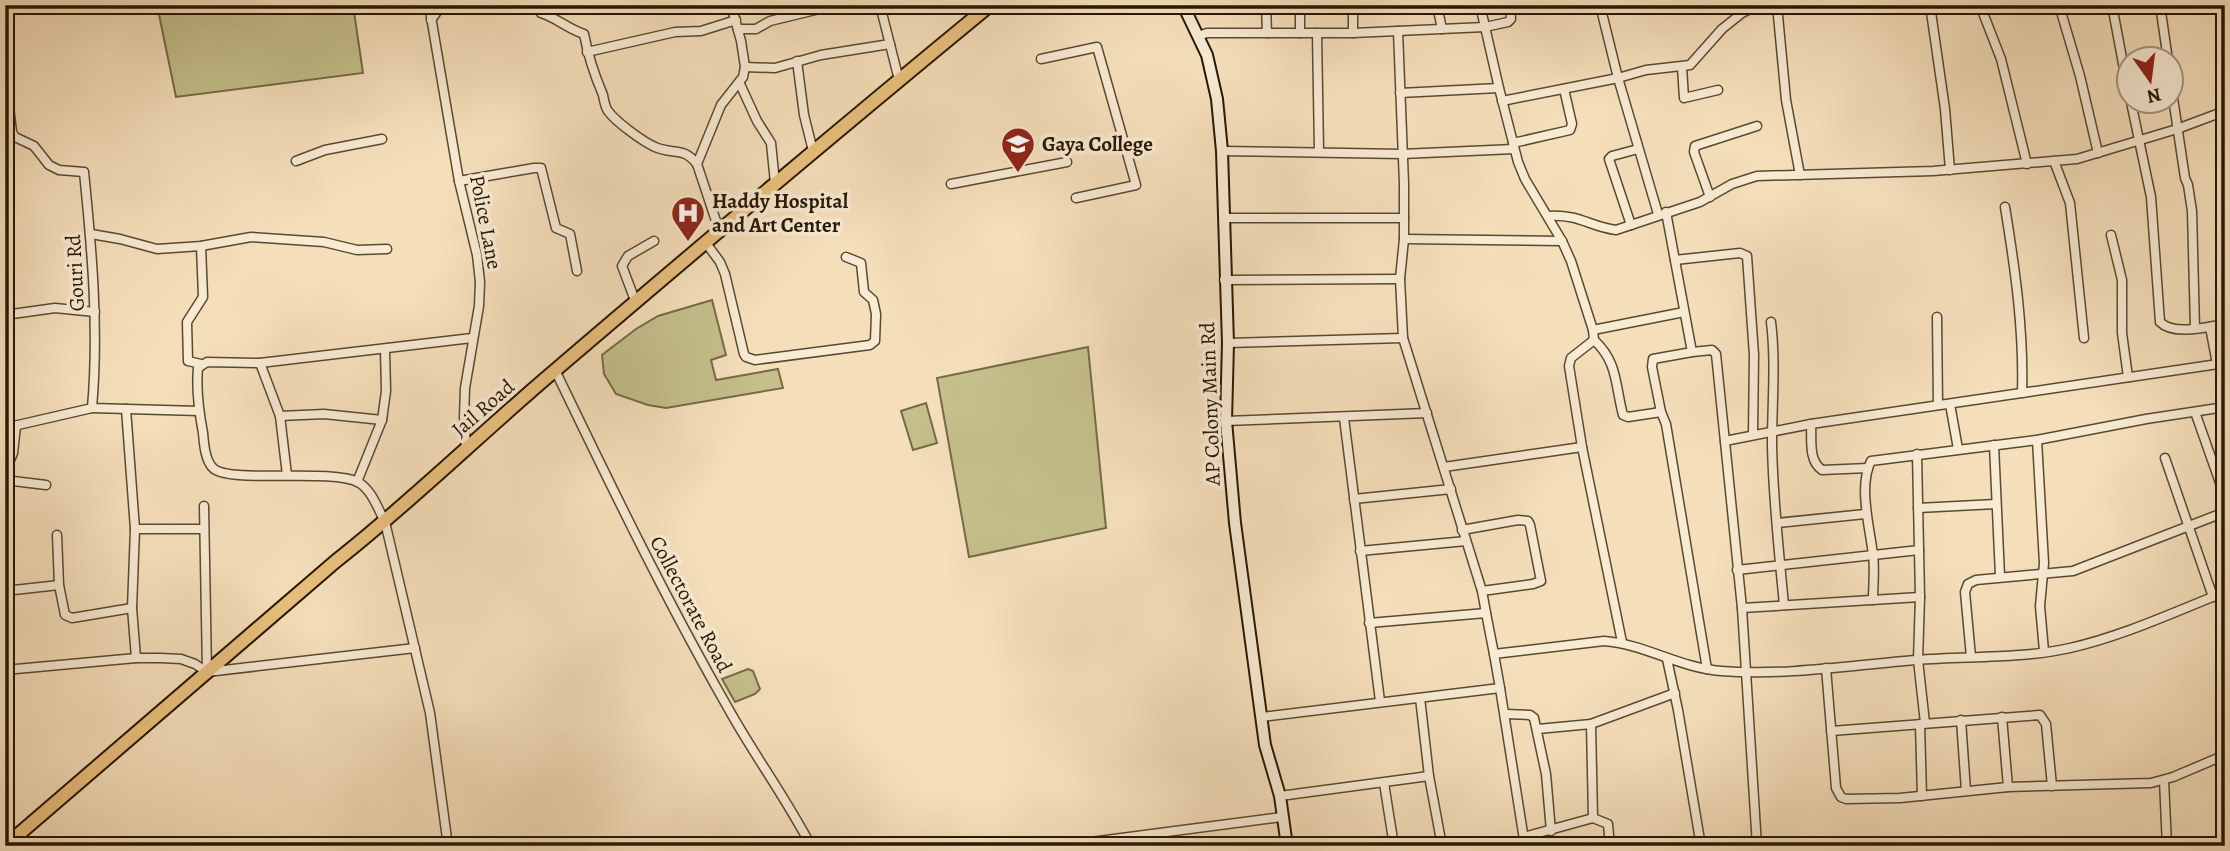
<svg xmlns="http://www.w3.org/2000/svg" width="2230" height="851" viewBox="0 0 2230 851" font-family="Alegreya,serif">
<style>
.green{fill:#c4bf8b;stroke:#756b47;stroke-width:2}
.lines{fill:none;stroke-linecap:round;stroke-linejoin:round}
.street-casing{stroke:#5a4931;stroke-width:11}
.secondary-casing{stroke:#261703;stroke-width:14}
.primary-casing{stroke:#261703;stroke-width:16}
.street{stroke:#f8ead3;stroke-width:8}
.secondary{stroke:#f8ead3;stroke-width:10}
.primary{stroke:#eac07e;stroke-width:12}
.labels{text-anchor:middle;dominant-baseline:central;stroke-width:7;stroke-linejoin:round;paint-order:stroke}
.poi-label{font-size:21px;font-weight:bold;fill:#261703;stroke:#f8ead3;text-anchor:start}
.street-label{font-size:21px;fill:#261703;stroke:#f8ead3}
</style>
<rect width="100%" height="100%" fill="#f5dfbb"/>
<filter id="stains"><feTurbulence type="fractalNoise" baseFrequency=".00286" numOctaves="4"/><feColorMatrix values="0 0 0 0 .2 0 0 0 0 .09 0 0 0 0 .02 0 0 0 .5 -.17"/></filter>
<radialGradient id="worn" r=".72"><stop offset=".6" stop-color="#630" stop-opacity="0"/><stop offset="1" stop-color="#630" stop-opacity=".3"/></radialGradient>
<g class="green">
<path d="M157 5H353L363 73 176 97Z"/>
<path d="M712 300 726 355 711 360 716 380 778 369 783 388 666 408 648 405 616 394 604 374 602 355 636 329 658 316Z"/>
<path d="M1088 347 1106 528 969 557 937 378Z"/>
<path d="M926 403 937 443 913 450 901 411Z"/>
<path d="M748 669 753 671 760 689 755 694 735 702 722 679Z"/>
</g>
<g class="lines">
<g class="street-casing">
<g id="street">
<path d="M429 5 459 181 477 255 480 282 479 306 465 388 464 417 466 448"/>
<path d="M540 5 541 13C557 18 568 29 584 34 588 56 594 74 603 95 604 100 605 107 608 111 616 122 642 141 655 147 673 155 683 146 697 164L720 233"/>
<path d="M880 5 899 80"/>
<path d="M1266 5 1267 33"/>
<path d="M1300 5V33"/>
<path d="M1353 5V33"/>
<path d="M1437 5 1442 29"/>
<path d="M1480 5 1499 88"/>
<path d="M1600 5 1618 78 1658 214"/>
<path d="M1777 5 1786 100 1800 175"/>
<path d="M1930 5 1945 109 1950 170"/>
<path d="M1980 5 2001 59 2027 164"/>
<path d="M2059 5 2080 76 2098 153"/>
<path d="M2112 5 2128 90"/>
<path d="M2160 5 2168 60"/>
<path d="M431 20 442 5"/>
<path d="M738 29H756L770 21 836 5"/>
<path d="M1398 31 1404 184V239L1400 279 1403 338 1482 591 1486 613"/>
<path d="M1317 33 1319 152"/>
<path d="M1198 36 1207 33H1353L1485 27 1508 22 1511 19 1510 5"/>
<path d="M587 52 675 32 701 31 736 20"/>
<path d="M1041 59 1097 47 1136 185 1076 198"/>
<path d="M797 61 804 115 813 151"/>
<path d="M745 67 775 68 821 55 890 44"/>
<path d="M1682 67 1684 98 1718 90"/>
<path d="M5 75 12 132 15 137 34 146 49 165 59 170 84 172C92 251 99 329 92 408L199 411"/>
<path d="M2170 78 2185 178 2188 185 2192 211 2195 328"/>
<path d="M740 84 757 121 771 143 775 183"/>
<path d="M1400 93 1499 88 1518 162 1525 179 1562 241 1571 261 1593 330 1594 340C1618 362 1615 385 1623 415L1628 417 1661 412 1666 424 1707 669"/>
<path d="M1502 101 1618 78 1646 70 1690 65 1722 29 1742 13 1758 5"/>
<path d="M2131 102 2151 197 2160 322C2174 336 2207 327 2225 324"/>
<path d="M1513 143 1570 130 1572 124 1564 89"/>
<path d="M1222 151 1402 154 1514 149"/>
<path d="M296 161 325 150 382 139"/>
<path d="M2054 161 2070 203 2084 338"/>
<path d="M697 164 721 105 743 77 745 67 741 41 731 5"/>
<path d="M459 181 534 168H541L556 228 570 234 577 271"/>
<path d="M951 184 1067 162"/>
<path d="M1710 197 1694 152 1695 146 1757 126"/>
<path d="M2005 207C2015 268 2024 331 2022 393"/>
<path d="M1548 216C1580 214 1588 226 1616 230L1700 202 1732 184 1757 176 1933 171 2077 159 2177 129 2225 111"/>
<path d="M1224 218H1404"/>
<path d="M1631 225 1609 159 1612 156 1638 149"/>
<path d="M91 234 120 239 157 249 201 246 251 237 324 242 357 250 387 249"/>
<path d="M2111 235 2122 280V333L2128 377"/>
<path d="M1404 239 1562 241"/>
<path d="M706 243 720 262 725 274 744 354 746 357 755 360 870 345 875 341 876 314 873 300 864 292 861 263 846 257"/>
<path d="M1675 260 1740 253 1747 256 1754 355 1753 434"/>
<path d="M1224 280 1400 279"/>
<path d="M636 303 622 266 628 256 654 241"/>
<path d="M5 315 55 308 95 312"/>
<path d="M1937 317 1938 405"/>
<path d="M1771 322C1776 363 1772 403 1772 445 1773 498 1779 552 1784 605"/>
<path d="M2210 327 2217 364"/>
<path d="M1593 330 1684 312"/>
<path d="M1594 340 1571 358 1569 366 1582 447 1622 642"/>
<path d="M1228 343 1403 338"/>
<path d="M1692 352 1712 350 1716 354 1742 608 1757 846"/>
<path d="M260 363 280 416 287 475"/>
<path d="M201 364 188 361 187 322 203 297 201 246"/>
<path d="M555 370C610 484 665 598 728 708 754 755 786 798 811 846"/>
<path d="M5 393 9 427"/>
<path d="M1950 404 1958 449"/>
<path d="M126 409 135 529 132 608 136 658"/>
<path d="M1661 412 1652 367 1653 359 1692 352 1666 212"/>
<path d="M2195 412 2225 497"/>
<path d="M280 416 324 414 382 420"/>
<path d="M1344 418 1380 701"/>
<path d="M1226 421 1427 413"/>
<path d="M1811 424C1812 440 1808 460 1822 470L1868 468"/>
<path d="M5 428 92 408"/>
<path d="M2037 440 2044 563 2040 606 2044 651"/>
<path d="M1725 441 1811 424 2225 363"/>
<path d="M1994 445 2000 576"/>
<path d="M1917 454 1920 597 1918 660 1925 723"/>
<path d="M2165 458 2213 597"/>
<path d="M1444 467 1582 447"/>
<path d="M5 472 13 453 16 426"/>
<path d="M5 480 46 485"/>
<path d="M357 482 382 420 386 391 385 349"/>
<path d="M1354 499 1451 489"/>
<path d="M204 506 207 672"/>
<path d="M1918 508 1996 504"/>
<path d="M1777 523 1865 514"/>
<path d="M135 529H204"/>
<path d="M1462 530 1518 520 1528 521 1530 525 1541 581 1533 584 1482 591"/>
<path d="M57 535 59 585 65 615 72 618 132 608"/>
<path d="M1360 551 1466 541"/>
<path d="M1737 570 1919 550"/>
<path d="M5 591 59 585"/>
<path d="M1873 600C1873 585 1875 570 1873 555 1870 528 1858 486 1871 461L2037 440 2146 419 2225 407"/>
<path d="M1742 608 1920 597"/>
<path d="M1369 623 1486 613 1494 654"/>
<path d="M1971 657 1965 592 1968 584 1976 580 2073 571 2225 512"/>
<path d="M1667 659 1678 710 1701 846"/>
<path d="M1826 668 1836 788 1841 797 1846 799 1900 798 2008 787 2151 783 2173 777 2225 755"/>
<path d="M5 670 136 658H161L181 659 195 664 207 672 415 648"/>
<path d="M1500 688 1525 846"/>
<path d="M1420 698 1429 776 1442 846"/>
<path d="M1505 714 1530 715 1534 718 1546 774 1551 831"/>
<path d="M1262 717 1500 688 1494 654 1604 641C1644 644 1680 668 1721 671 1786 676 1853 665 1917 660 1967 656 2021 659 2070 648 2123 636 2174 612 2225 592"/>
<path d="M2002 717 2008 787"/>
<path d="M1961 720 1966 791"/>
<path d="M1591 724 1593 818 1608 824 1610 846"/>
<path d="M1920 724 1922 796"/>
<path d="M1538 729 1591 724 1675 693"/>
<path d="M1831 731 2040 715 2046 724 2052 786"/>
<path d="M2164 780 2167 846"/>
<path d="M1384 783 1394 846"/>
<path d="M1280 796 1429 776"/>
<path d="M1524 837 1593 818"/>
<path d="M448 846 430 713 385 522C378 509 372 490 358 482 330 468 228 484 213 468 205 460 204 444 203 433 199 412 196 389 198 368L207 362 260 363 472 338"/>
<path d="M1060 846 1282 817"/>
</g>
</g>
<g class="secondary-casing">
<path id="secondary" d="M1183 5 1207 55 1217 99 1222 151 1228 343 1226 421 1235 523 1265 745 1280 796 1287 846"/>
</g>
<g class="primary-casing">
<path id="primary" d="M5 846 336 561C411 502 479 435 552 373 697 249 843 126 990 5"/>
</g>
<use href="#street" class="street"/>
<use href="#secondary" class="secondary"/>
<use href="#primary" class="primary"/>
</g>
<defs>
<g id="university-pin" transform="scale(1.75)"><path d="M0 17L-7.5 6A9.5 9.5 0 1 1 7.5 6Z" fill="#8f2418" stroke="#f8ead3"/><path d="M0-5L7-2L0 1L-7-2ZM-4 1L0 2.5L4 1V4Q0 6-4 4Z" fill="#fff"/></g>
<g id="hospital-pin" transform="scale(1.75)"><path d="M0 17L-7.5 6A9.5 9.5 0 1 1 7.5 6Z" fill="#8f2418" stroke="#f8ead3"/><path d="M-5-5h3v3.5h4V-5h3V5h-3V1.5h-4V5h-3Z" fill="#fff"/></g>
</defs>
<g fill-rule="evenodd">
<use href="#university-pin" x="1018" y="144"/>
<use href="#hospital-pin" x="688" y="213"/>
</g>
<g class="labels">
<g class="poi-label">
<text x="1042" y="144">Gaya College</text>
<text x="712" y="201">Haddy Hospital<tspan x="712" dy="24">and Art Center</tspan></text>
</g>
<g class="street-label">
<text transform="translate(486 222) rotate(79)">Police Lane</text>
<text transform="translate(75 273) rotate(-93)">Gouri Rd</text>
<text transform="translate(1210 404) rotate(-92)">AP Colony Main Rd</text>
<text transform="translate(483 408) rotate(-41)">Jail Road</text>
<text transform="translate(691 604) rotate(62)">Collectorate Road</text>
</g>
</g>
<rect width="2230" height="851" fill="none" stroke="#f5dfbb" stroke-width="28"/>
<rect x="7" y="7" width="2216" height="837" fill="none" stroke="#261703" stroke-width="3.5"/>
<rect x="14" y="14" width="2202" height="823" fill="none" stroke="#261703" stroke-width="2"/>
<g transform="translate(2150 80) rotate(166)"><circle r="33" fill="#f8ead3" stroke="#a49680" stroke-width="2"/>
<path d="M0-5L12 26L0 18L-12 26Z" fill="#8f2418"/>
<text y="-10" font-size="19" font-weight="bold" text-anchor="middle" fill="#261703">N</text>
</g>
<rect width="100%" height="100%" filter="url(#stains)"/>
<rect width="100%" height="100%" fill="url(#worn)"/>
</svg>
